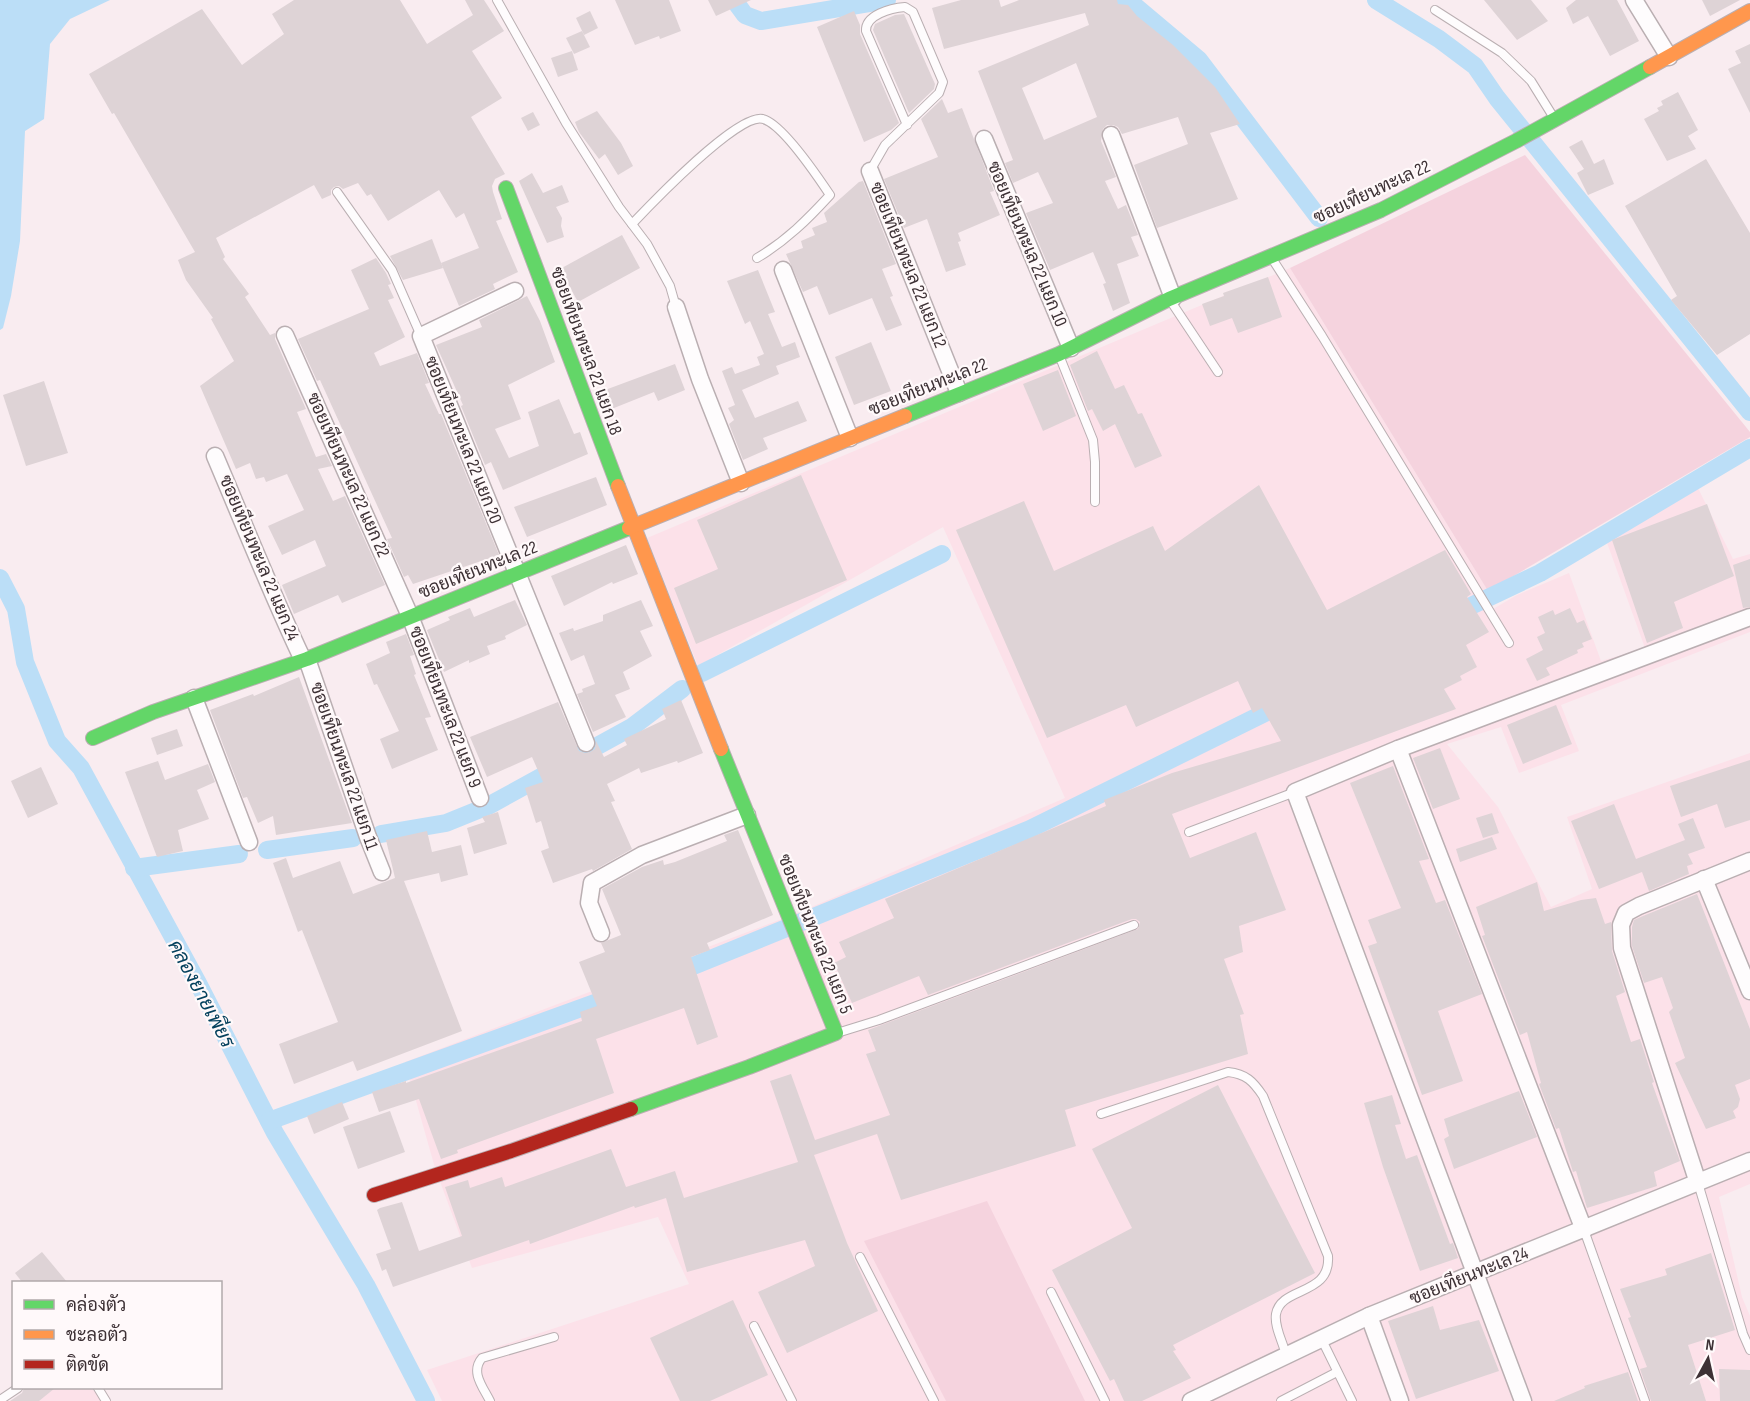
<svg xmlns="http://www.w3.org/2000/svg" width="1750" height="1401" viewBox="0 0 1750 1401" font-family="'Sofia Sans Condensed',Sarabun,sans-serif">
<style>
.built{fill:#fce1e9}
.green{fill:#f5d3de}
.water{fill:#bbdef7}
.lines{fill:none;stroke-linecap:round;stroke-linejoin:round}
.canal{stroke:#bbdef7;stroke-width:18}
.building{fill:#ded3d6;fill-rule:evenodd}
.lane-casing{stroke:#baafb2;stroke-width:10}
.street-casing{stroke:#baafb2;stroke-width:19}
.fast-casing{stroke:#baafb2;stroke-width:16}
.slow-casing{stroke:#baafb2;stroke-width:16}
.jam-casing{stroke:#baafb2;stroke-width:16}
.lane{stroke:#fefcfd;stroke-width:8}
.street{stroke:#fefcfd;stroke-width:16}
.fast{stroke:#63d668;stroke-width:14}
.slow{stroke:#ff974d;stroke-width:14}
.jam{stroke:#b3261e;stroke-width:14}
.labels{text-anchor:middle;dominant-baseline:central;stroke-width:4.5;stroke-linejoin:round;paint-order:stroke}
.street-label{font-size:18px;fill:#3d3135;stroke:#fff9fa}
.water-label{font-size:20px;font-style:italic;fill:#05415d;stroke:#fff9fa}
</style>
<rect width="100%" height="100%" fill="#f9ecf0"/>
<g class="built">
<path d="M1290 268 1488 591 1493 609 1517 595 1569 573 1601 661 1645 648 1606 540 1697 486 1733 559 1750 554V632L1561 705 1579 751 1519 773 1501 727 1447 744 1498 807 1551 907 1592 889 1567 817 1750 753V1184L1719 1197 1742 1297 1750 1316V1401H442L427 1370 689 1284 658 1217 472 1268 435 1168 405 1062 800 912 1065 798 943 527 698 666 647 538Z"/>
<path d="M38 1388H91L104 1401H21Z"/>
</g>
<g class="green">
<path d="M1525 155 1750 432V437L1488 591 1290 268Z"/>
<path d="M987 1201 1085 1401H946L864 1241Z"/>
</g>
<path class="water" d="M0 0H110L70 19 50 44 44 119 25 131 20 241 11 296 3 328 0 330Z"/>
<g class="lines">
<g class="canal">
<path d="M734 0 745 15 761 21 887 0"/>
<path d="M1124 0 1136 7 1199 60 1319 218"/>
<path d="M1376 0 1439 39 1475 66 1497 98 1750 412"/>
<path d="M0 578 16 609 25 662 57 741 81 768 199 985 275 1133 366 1285 426 1401"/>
<path d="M1452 615 1540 573 1750 448"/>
<path d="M702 673 942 554"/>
<path d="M381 834 446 823 488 806 632 727 682 689"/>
<path d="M267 850 353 838"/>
<path d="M134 868 239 854"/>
<path d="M671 975 1030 829 1287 702"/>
<path d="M269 1121 617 995"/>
</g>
</g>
<g class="building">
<path d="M294 0H400L427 44 473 15 465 0H484L504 31 472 51 502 98 471 117 505 174 495 179 492 186 493 192 502 219 496 221 518 272 493 284 495 289 459 306 441 263 479 248 464 213 456 218 439 190 388 221 371 194 367 196 358 183 343 189 339 186 334 187 331 190V195L322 199 314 185 216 238 225 257 223 259 249 294 245 297 270 335 275 333V339L306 409 297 412 316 457 326 454 332 466 318 469 333 501 345 496 385 585 342 603 338 595 294 614 282 585 326 566 315 540 282 555 268 526 304 510 287 474 266 482 264 477 256 479 250 463 236 469 200 386 234 361 211 319 213 318 186 280 178 260 195 252 114 113 112 114 89 74 202 9 242 65 284 34 272 14Z"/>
<path d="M615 0H669L681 31 660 39 659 36 635 45Z"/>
<path d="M708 0H751L716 16Z"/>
<path d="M961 0H999L1001 7 1019 0H1117L1118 4 1128 5 1137 16 1173 45 1215 87 1240 124 1210 133 1238 199 1157 228 1134 165 1188 144 1178 117 1122 134 1118 127 1113 125H1107L1103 129 1101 141 1116 177 1105 181 1118 209 1126 205 1138 235 1131 237 1139 256 1117 264 1130 303 1113 311 1103 284 1106 283 1093 252 1050 270 1026 213 1053 203 1038 172 1013 183 1005 163 1013 160 978 71 1089 25 1085 13 944 49 932 8ZM1076 63 1097 117 1044 140 1022 88Z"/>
<path d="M1484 0H1531L1548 21 1517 40Z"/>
<path d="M1576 0H1617L1639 41 1610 56 1588 16 1573 24 1566 8Z"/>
<path d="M1702 0H1740L1710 16Z"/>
<path d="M590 11 598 28 584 35 576 18Z"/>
<path d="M854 11 860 25V34L899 123 891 130 864 142 817 27Z"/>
<path d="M904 14 935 84 934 89 909 113 873 30 875 24 895 15Z"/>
<path d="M582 31 590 47 574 54 566 38Z"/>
<path d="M1750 44V113L1728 69 1741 63 1735 51Z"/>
<path d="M572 51 578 70 558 77 551 58Z"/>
<path d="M1678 92 1698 130 1688 136 1696 149 1667 161 1644 119 1659 111 1657 108 1663 105 1661 101Z"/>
<path d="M942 99 948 113 962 108 994 191 990 192 1000 215 958 233 961 241 958 242 966 265 946 272 927 219 904 228 884 179 938 157 921 119Z"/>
<path d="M597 111 621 143 633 166 618 175 605 154 599 159 579 132 575 122Z"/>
<path d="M533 112 540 125 528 131 521 118Z"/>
<path d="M1582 140 1594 164 1604 159 1614 184 1588 195 1577 173 1584 169 1569 147Z"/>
<path d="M1706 159 1750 233V334L1717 355 1671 300 1677 296 1625 206Z"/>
<path d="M532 173 543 193 562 185 569 202 556 207 562 218 561 226 564 237 547 243 519 181Z"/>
<path d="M863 181 896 264 882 269 893 296 890 297 902 325 886 331 872 298 829 315 817 286 803 292 786 254 803 248 801 241 815 235 812 228 827 222 824 213 859 182Z"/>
<path d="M622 235 640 268 578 302 560 269Z"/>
<path d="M432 239 443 268 403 280 390 256Z"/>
<path d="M376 258 386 273 391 284 388 285 394 298 388 300 405 337 374 353 380 366 417 353 429 383 425 384 439 414H441L499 555 413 584 408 575 404 577 387 539 392 538 320 380 317 381 298 339 369 309 351 270Z"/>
<path d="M758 270 775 312 768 314 782 347 795 342 800 357 776 366 779 374 742 390 755 418 798 401 807 421 763 438 768 449 743 460 729 424 734 420 728 408 735 405 722 371 732 367 735 374 760 365 757 357 764 354 750 321 745 324 727 281Z"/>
<path d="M1268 277 1282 317 1238 333 1232 318 1210 326 1202 304 1224 296 1223 293Z"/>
<path d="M527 296 540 321 555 362 508 385 521 419 495 429 509 458 539 446 528 412 559 399 574 434 580 432 588 454 503 490 491 462 485 465 461 406 463 405 436 345 482 327 479 320Z"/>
<path d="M871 342 891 391 854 405 835 357Z"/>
<path d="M1097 351 1115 389 1124 385 1138 414 1142 413 1162 456 1135 468 1115 424 1103 431 1092 409 1088 411 1070 365Z"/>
<path d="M675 364 685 390 658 401 654 392 604 412 597 393Z"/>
<path d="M1058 370 1076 416 1043 431 1023 384Z"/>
<path d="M44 381 68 453 26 466 3 395Z"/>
<path d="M801 475 847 580 696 644 674 588 718 569 697 520Z"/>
<path d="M596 477 607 505 527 537 514 507Z"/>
<path d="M1259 485 1327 610 1445 550 1471 594 1467 597 1489 632 1466 645 1477 667 1460 676 1462 680 1444 689 1456 709 1172 814 1190 858 1256 832 1286 910 1239 926 1243 952 1224 959 1244 1014 1240 1015 1248 1054 1065 1110 1076 1146 901 1200 877 1134 814 1155 847 1243 878 1311 787 1353 758 1292 815 1266 805 1240 687 1272 666 1198 635 1208 634 1206 530 1244 529 1240 393 1287 386 1269 382 1271 376 1254 391 1249 377 1210 380 1208 402 1202 419 1251 462 1236 445 1187 468 1180 470 1188 502 1177 505 1187 611 1149 626 1187 675 1171 684 1198 798 1162 770 1081 791 1074 815 1140 890 1115 866 1054 876 1051 868 1030 1138 929 1140 922 1136 919H1132L928 995 919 976 852 1003 834 963 846 957 839 942 894 918 885 899 1106 806 1104 800 1172 773 1281 741 1262 708 1253 713 1238 681 1136 727 1126 705 1047 738 956 530 1024 501 1054 571 1153 526 1165 551Z"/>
<path d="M1707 504 1734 576 1674 602 1683 628 1647 643 1612 540Z"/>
<path d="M626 545 638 574 613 584 612 582 564 606 551 576Z"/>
<path d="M1750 559V607L1743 608 1733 565Z"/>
<path d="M515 600 527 625 505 636 506 639 487 646 490 654 469 663V660L444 672 427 630 450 620 448 617 470 608 474 617Z"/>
<path d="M641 600 653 626 640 631 652 656 623 672 630 689 615 695 626 717 593 732 577 694 583 692 582 689 595 684 584 655 571 661 559 633 573 628 574 631 603 621V615Z"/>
<path d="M1570 608 1577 623 1584 620 1592 639 1582 643 1584 647 1577 650 1578 653 1546 668 1550 675 1537 681 1526 659 1543 650 1537 637 1545 633 1538 617 1553 610 1555 615Z"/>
<path d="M406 634 414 655 410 656 416 674 414 675 431 717 425 718 438 750 392 769 380 739 399 731 377 684 374 685 366 664 390 653 386 642Z"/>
<path d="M299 677 352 823 276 835 273 816 258 823 247 797 243 798 210 710 253 694 254 696Z"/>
<path d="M681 700 703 753 678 763 677 761 641 773 639 768 607 784 615 801 611 802 632 849 593 871 592 869 553 883 541 851 549 848 541 821 536 823 525 788 543 782 532 757 487 777 470 737 558 702 579 751 585 753 590 752 595 749 596 741 604 757 627 745 624 739 666 719 662 709Z"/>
<path d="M1556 705 1572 744 1523 764 1507 725Z"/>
<path d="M177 729 183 746 157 755 151 738Z"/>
<path d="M1440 748 1460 799 1433 809 1413 758Z"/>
<path d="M1750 760V820L1725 828 1717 804 1681 817 1670 786Z"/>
<path d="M158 761 165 780 208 764 215 782 197 790 209 819 178 830 183 851 157 857 125 772Z"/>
<path d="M1393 766 1429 859 1419 861 1436 903 1445 900 1482 994 1438 1011 1463 1081 1422 1095 1368 946 1377 943 1368 920 1401 908 1350 783Z"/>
<path d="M41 767 58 804 28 818 11 781Z"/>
<path d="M1614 804 1636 859 1685 840 1678 824 1693 818 1705 848 1688 854 1693 864 1687 866 1689 874 1649 891 1642 872 1599 889 1571 821Z"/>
<path d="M498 812 507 844 474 854 467 828 485 822 482 817Z"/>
<path d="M1492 813 1499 833 1483 838 1476 818Z"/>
<path d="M738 830 773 915 707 943 710 950 691 957 718 1037 697 1045 684 1008 596 1039 614 1093 457 1150 458 1153 441 1159 419 1099 379 1112 372 1092 406 1081V1083L582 1021 580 1012 597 1006 579 962 605 952 601 943 621 935 602 889 642 867 663 860 664 865 675 862 727 841 724 835Z"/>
<path d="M427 831 432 852 461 845 468 875 441 882 439 873 404 881 462 1031 357 1071 353 1061 294 1084 279 1044 338 1022 302 930 298 932 273 863 286 858 293 878 340 861 353 894 395 878 386 840Z"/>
<path d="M1492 837 1497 849 1460 862 1456 849Z"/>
<path d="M1537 882 1544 911 1581 900 1596 898 1605 924 1611 922 1612 951 1625 992 1616 996 1631 1042 1640 1039 1654 1082 1652 1083 1680 1161 1654 1172 1657 1186 1587 1208 1576 1171 1573 1172 1559 1128 1556 1129 1539 1084 1541 1083 1527 1032 1520 1035 1482 936 1485 935 1476 907Z"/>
<path d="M1697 894 1750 1029V1079L1735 1085 1740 1099 1738 1107 1733 1111 1736 1118 1706 1129 1675 1063 1685 1058 1669 1012 1673 1008 1662 977 1644 983 1632 946V927L1634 920 1643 916Z"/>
<path d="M1218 1085 1315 1273 1173 1345 1176 1350 1173 1351 1191 1378 1142 1401H1124L1114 1379 1110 1381 1052 1270 1132 1228 1092 1149Z"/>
<path d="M1519 1091 1537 1137 1454 1169 1444 1139 1449 1136 1444 1119Z"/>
<path d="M1392 1095 1401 1124 1395 1125 1406 1159 1417 1155 1450 1244 1453 1243 1458 1258 1420 1271 1383 1167 1364 1103Z"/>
<path d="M342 1102 349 1119 314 1134 307 1116Z"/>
<path d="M390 1111 405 1152 358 1169 343 1127Z"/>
<path d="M42 1252 67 1282H22L15 1273Z"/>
<path d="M1711 1253 1735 1330 1688 1345 1706 1401H1651L1640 1369 1647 1367 1628 1318 1631 1317 1620 1289 1667 1275 1665 1269Z"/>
<path d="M733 1300 768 1375 710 1401H680L650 1338Z"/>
<path d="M1433 1306 1440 1330 1479 1320 1499 1371 1416 1399 1388 1321Z"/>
<path d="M1719 1369 1750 1370V1401H1720Z"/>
<path d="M1628 1372 1638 1401H1554L1585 1388 1584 1386Z"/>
<path d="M24 1388H55L39 1401H10L22 1393Z"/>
</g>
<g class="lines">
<g class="lane-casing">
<g id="lane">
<path d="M497 0 566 123 619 207 647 244 670 286 676 307"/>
<path d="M1435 10 1502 53 1531 81 1554 118"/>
<path d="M870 171 885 145 939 93 943 82 913 12 905 7C891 8 865 15 866 31L907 125"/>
<path d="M337 192 392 270 421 336"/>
<path d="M632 224C651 204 739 112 763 119 782 124 818 177 830 195 808 219 786 241 757 258"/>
<path d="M1271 257 1322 336 1509 643"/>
<path d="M1170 300 1218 372"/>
<path d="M1059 355 1093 440 1095 462V502"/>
<path d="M1189 832 1295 792"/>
<path d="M837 1033 879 1020 1134 925"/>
<path d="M1101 1114 1228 1072C1246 1074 1253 1081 1263 1096L1328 1256C1331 1296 1281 1286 1276 1314 1274 1327 1283 1342 1286 1355"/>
<path d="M1698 1183 1743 1334 1750 1350"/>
<path d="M1584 1230 1645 1401"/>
<path d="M860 1257 934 1401"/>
<path d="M1051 1292 1105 1401"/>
<path d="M754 1326 792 1401"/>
<path d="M1321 1338 1352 1401"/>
<path d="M98 1388 106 1401"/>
<path d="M0 1400 18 1388"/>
<path d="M490 1401C483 1387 470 1372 482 1358L554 1337"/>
<path d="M1281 1401 1337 1372"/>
</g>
</g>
<g class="street-casing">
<g id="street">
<path d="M1634 0 1669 57"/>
<path d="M1111 135 1173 298"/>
<path d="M984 139 1071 348"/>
<path d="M870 171 959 393"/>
<path d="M783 270 850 438"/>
<path d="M515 291 421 336 586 743"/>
<path d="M676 307 700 379 741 483"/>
<path d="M285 335 410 616 480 798"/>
<path d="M215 456C244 524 271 593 303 660"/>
<path d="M307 659 368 837 382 872"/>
<path d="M194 698 249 842"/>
<path d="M1398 749 1584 1230"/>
<path d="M1704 879 1750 991"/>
<path d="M601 933 589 903 592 883 642 855 747 815"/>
<path d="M1698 1183 1622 948 1621 925 1626 913 1639 906 1750 861"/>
<path d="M1369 1316 1400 1401"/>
<path d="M1191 1401 1369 1316 1750 1161"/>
<path d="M1523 1401 1295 792 1398 749 1750 617"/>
</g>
</g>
<g class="fast-casing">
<g id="fast">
<path d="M506 188 618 486"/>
<path d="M905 416 1059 354 1169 299 1381 210 1516 141 1650 67"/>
<path d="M93 738 153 712 307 659 629 528"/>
<path d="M631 1109 749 1067 836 1033 721 749"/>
</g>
</g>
<g class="slow-casing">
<g id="slow">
<path d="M1650 67 1750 11"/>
<path d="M618 486 721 749"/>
<path d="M629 528 905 416"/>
</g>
</g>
<g class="jam-casing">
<path id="jam" d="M374 1195 511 1151 631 1109"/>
</g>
<use href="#lane" class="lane"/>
<use href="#street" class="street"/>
<use href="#fast" class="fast"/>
<use href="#slow" class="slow"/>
<use href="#jam" class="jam"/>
</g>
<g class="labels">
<g class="street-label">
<text transform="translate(1372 192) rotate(-25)">ซอยเทียนทะเล 22</text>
<text transform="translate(1027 244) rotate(67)">ซอยเทียนทะเล 22 แยก 10</text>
<text transform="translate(908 265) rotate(68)">ซอยเทียนทะเล 22 แยก 12</text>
<text transform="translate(586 351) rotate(70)">ซอยเทียนทะเล 22 แยก 18</text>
<text transform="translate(928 387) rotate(-22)">ซอยเทียนทะเล 22</text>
<text transform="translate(463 440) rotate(68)">ซอยเทียนทะเล 22 แยก 20</text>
<text transform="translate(348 475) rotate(66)">ซอยเทียนทะเล 22 แยก 22</text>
<text transform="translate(259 558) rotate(67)">ซอยเทียนทะเล 22 แยก 24</text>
<text transform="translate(478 570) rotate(-22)">ซอยเทียนทะเล 22</text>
<text transform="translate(445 707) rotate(69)">ซอยเทียนทะเล 22 แยก 9</text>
<text transform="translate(344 766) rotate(71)">ซอยเทียนทะเล 22 แยก 11</text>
<text transform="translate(815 934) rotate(68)">ซอยเทียนทะเล 22 แยก 5</text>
<text transform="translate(1469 1276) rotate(-22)">ซอยเทียนทะเล 24</text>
</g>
<g class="water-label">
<text transform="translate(201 994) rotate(62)">คลองยายเพียร</text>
</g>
</g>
<rect x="12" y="1281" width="210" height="108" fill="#fff9fa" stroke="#b1a9ab" stroke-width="1.5"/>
<rect x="24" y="1300" width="30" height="9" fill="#63d668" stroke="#b1a9ab" stroke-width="1.5"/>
<text x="66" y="1311" font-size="18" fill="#3d3135">คล่องตัว</text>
<rect x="24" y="1330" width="30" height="9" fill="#ff974d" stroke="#b1a9ab" stroke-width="1.5"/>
<text x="66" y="1341" font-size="18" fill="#3d3135">ชะลอตัว</text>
<rect x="24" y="1360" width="30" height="9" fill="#b3261e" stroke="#b1a9ab" stroke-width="1.5"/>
<text x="66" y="1371" font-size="18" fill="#3d3135">ติดขัด</text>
<g transform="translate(1708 1359) rotate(8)" stroke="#fff9fa" stroke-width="4.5" paint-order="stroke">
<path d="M0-4.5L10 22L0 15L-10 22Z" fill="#3d3135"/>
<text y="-9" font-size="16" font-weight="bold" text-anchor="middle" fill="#3d3135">N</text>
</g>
</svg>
